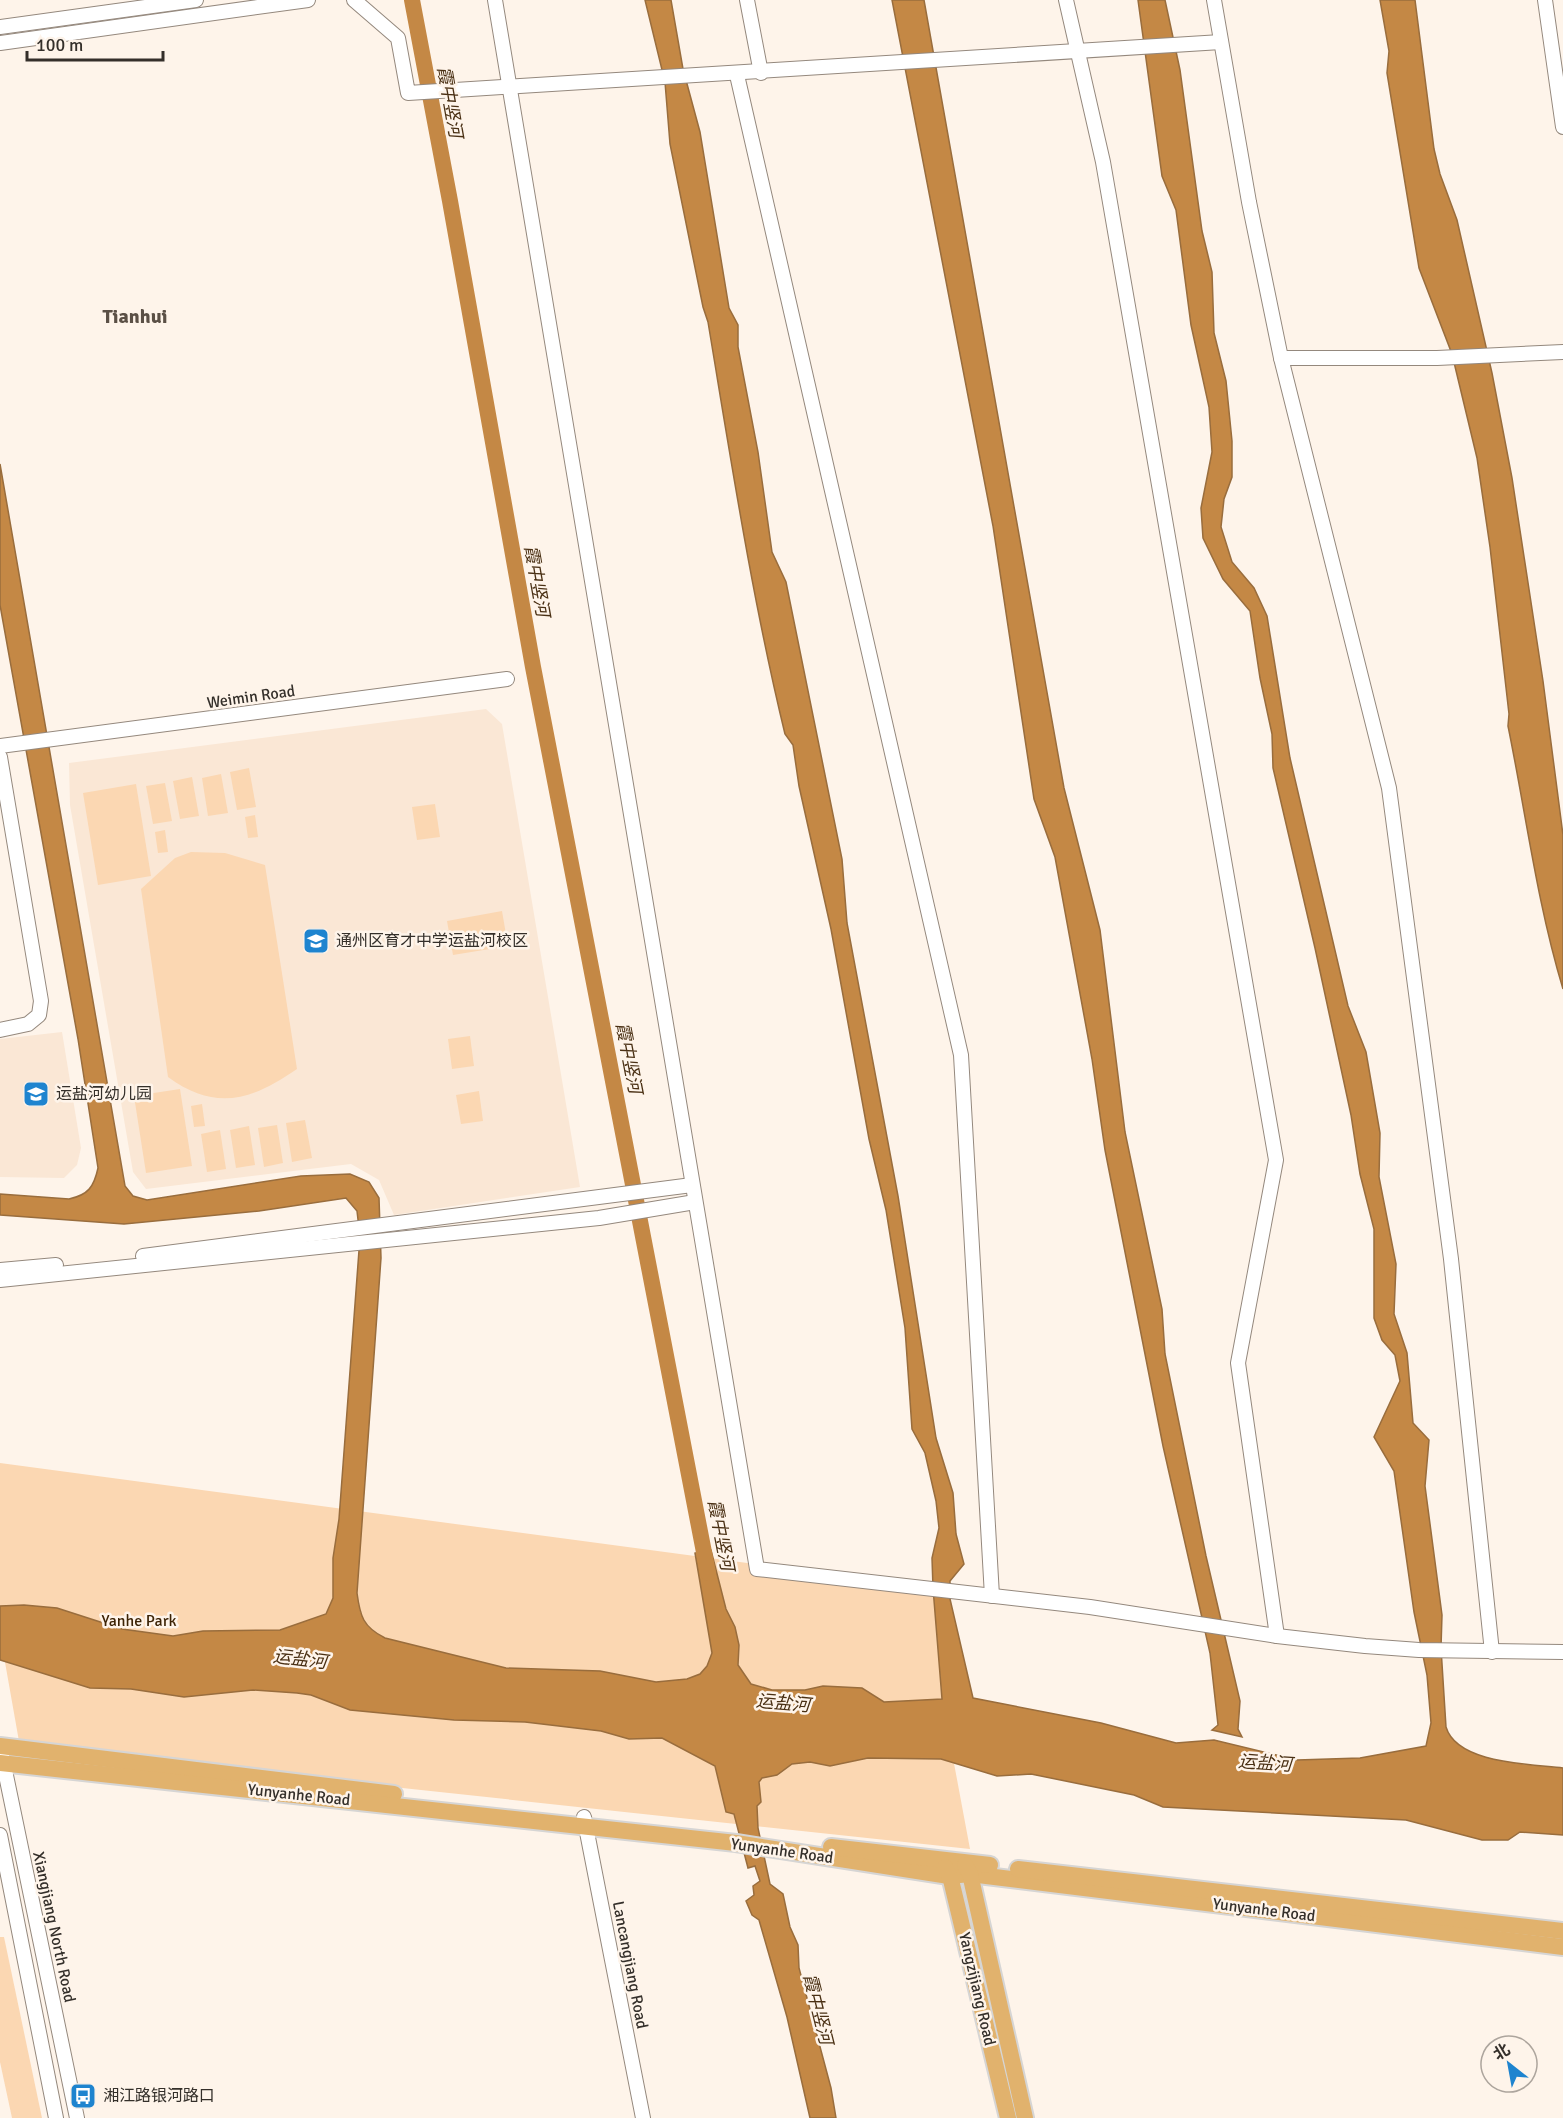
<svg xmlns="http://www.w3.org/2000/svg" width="1563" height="2118" viewBox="0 0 1563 2118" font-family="Signika,'Noto Sans SC',sans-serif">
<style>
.built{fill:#fae7d5}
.green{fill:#fbd7b2}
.water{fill:#c48845;stroke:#996d3d;stroke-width:1.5}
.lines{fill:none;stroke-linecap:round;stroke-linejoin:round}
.river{stroke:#c48845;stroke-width:16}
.minor-casing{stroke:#94887d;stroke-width:16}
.major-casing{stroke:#d6d5d4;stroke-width:20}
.minor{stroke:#fff;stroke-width:14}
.major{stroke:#e1b26d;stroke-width:16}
.labels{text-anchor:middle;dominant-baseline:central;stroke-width:5;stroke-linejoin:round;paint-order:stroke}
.street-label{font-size:16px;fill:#342f2a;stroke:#fef4ea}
.poi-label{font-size:16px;fill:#342f2a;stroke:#fef4ea;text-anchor:start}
.park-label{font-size:16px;fill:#3c2305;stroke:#fef4ea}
.water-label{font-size:18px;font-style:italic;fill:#4a3014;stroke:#fef4ea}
.quarter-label{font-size:20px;font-weight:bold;fill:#5b5046;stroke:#fef4ea}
</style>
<rect width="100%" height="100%" fill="#fef4ea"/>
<g class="built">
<path d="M486 709 502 724 580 1187 394 1215 379 1180 351 1164 146 1189 133 1172 70 805 69 763Z"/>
<path d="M62 1032 81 1148 77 1165 64 1178 0 1177V1039Z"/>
</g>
<g class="green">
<path d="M249 768 256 807 237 810 230 772Z"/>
<path d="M221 774 228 813 208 816 202 778Z"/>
<path d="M192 777 199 816 180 819 173 781Z"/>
<path d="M165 783 172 821 153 824 146 786Z"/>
<path d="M136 784 151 876 98 885 83 793Z"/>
<path d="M435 804 440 837 417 840 412 807Z"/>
<path d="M255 815 258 837 248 838 245 817Z"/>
<path d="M165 830 168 852 158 853 155 832Z"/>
<path d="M191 852 225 853 265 865 297 1069C252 1100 216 1112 168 1077L141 889 175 858Z"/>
<path d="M502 911 508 946 453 955 447 921Z"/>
<path d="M470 1036 474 1066 452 1069 448 1039Z"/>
<path d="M180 1089 192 1166 146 1173 134 1096Z"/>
<path d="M479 1091 483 1121 461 1124 456 1095Z"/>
<path d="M202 1104 205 1126 194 1127 191 1106Z"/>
<path d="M305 1120 312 1158 292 1162 286 1123Z"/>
<path d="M277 1125 283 1163 264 1167 258 1128Z"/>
<path d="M249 1126 255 1165 236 1168 230 1130Z"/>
<path d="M220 1130 226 1169 207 1172 201 1134Z"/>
<path d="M0 1463 933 1588 942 1699 970 1849 20 1747 0 1634Z"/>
<path d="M0 1937H4L42 2118H12L0 2062Z"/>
</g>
<g class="water">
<path d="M645 0H671L683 69 700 132 729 308 738 325V347L758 452 772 552 786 582 842 859 847 923 898 1196 936 1438 953 1493 956 1534 964 1564 950 1581V1599L973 1698 1101 1723 1176 1743 1214 1740 1297 1760 1360 1758 1426 1746 1431 1723 1427 1675 1414 1612 1394 1471 1374 1437 1400 1381 1395 1355 1382 1340 1374 1318V1229L1360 1174 1351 1115 1315 948 1273 768 1272 734 1260 678 1250 611 1223 579 1203 538 1201 508 1212 452 1209 407 1191 325 1176 210 1162 176 1138 0H1165L1180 70 1202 231 1212 272 1214 333 1226 381 1232 441V477L1224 499 1221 527 1232 562 1254 588 1267 616 1290 758 1348 1006 1366 1052 1380 1133 1379 1177 1396 1264 1394 1314 1407 1353 1413 1423 1429 1440 1425 1486 1442 1615 1441 1648 1446 1727C1457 1764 1531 1764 1563 1768V1835L1520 1832 1508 1840H1482L1406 1820 1163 1807 1134 1795 1031 1774 997 1776 941 1759 868 1758 830 1766 810 1762 792 1764 777 1775 762 1778 759 1782 761 1802 757 1806 758 1828 770 1884 783 1894 790 1927 798 1945 799 1968 831 2088 836 2118H810L787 2017 759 1920 752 1915 746 1901 754 1895 753 1886 760 1881 755 1866 748 1868 734 1814 726 1812 715 1766 662 1738 629 1739 601 1731 525 1722 454 1720 350 1710 311 1695 297 1693 253 1690 184 1697 131 1689 90 1688 0 1660V1606L24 1605 57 1608 122 1629 173 1636 203 1631 280 1630 326 1614 333 1598V1558L339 1519 360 1237 357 1211 346 1198 259 1211 124 1224 0 1215V1194L69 1199C88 1195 94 1187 98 1168L78 1039 0 605V464L125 1186 133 1196 147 1200 301 1176 350 1174 369 1182 379 1198 381 1258 357 1593C360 1616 363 1627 385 1638L506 1668 600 1671 656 1682 687 1679 700 1674 707 1666 712 1653 695 1553 711 1550 726 1609 735 1627 739 1645 738 1665 751 1684 772 1690H805L823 1686 862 1688 884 1702 942 1699 933 1588 932 1558 939 1528 936 1501 925 1453 912 1429 905 1328 886 1210 869 1139 831 929 799 786 793 745 785 734C752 598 731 460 708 322L703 307 670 144 665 82Z"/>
<path d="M892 0H924L1064 788 1100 930 1125 1132 1162 1309 1165 1354 1206 1556 1240 1701 1238 1729 1242 1737 1212 1730 1218 1725 1210 1653 1163 1446 1105 1150 1092 1059 1055 857 1034 799 993 526Z"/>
<path d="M1380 0H1415L1434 149 1440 174 1457 220 1492 373 1512 478 1543 681 1563 835V989C1537 903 1526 814 1508 726L1509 714 1490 547 1477 458 1452 354 1419 268 1387 73 1389 51Z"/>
</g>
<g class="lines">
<path class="river" d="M412 0 450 201 533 667 708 1573"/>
<g class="minor-casing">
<g id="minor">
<path d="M354 0 398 38 408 93 1221 42"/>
<path d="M495 0 757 1569 1090 1607 1277 1636 1365 1646 1419 1650 1563 1652"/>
<path d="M747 0 761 73"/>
<path d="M1066 0 1103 162 1276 1160 1238 1363 1277 1636"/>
<path d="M1214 0 1249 202 1281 358 1389 788 1451 1259 1492 1652"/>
<path d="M1545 0 1563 127"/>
<path d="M0 27 196 0"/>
<path d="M0 43 308 0"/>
<path d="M737 75 961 1055 992 1596"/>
<path d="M1281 358H1437L1563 352"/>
<path d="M0 746 507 679"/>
<path d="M0 757 41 1001 39 1015 28 1024 0 1030"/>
<path d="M143 1256 692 1185"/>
<path d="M0 1270 56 1265"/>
<path d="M0 1280 599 1218 695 1202"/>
<path d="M2 1756 77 2118"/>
<path d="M584 1817 643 2118"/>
<path d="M0 1835 56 2118"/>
</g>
</g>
<g class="major-casing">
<g id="major">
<path d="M0 1746 394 1794"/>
<path d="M0 1763 736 1843 949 1876 970 1874 1563 1947"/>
<path d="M831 1847 990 1865"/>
<path d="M965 1865 970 1874 1025 2118"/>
<path d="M945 1867 951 1880 1008 2118"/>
<path d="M1018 1869 1563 1931"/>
</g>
</g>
<use href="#minor" class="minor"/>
<use href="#major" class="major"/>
</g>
<defs>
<g id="school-square" transform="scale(1.35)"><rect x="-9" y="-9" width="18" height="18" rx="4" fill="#1e84cf" stroke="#fef4ea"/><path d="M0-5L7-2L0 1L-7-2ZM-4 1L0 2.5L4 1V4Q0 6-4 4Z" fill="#fff"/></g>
<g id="bus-square" transform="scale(1.35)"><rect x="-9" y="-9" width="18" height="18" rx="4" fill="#1e84cf" stroke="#fef4ea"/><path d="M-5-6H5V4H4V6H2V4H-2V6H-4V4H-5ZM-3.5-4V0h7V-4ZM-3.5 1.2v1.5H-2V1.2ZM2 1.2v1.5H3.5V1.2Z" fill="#fff"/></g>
</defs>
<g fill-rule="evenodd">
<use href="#school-square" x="316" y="941"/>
<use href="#school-square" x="36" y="1094"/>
<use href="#bus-square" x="83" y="2096"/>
</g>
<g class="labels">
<g class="street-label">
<text transform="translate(251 697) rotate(-8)">Weimin Road</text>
<text transform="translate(299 1795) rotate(6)">Yunyanhe Road</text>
<text transform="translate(782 1851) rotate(8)">Yunyanhe Road</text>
<text transform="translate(1264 1910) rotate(7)">Yunyanhe Road</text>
<text transform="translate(54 1927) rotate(78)">Xiangjiang North Road</text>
<text transform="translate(630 1965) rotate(79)">Lancangjiang Road</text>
<text transform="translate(977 1989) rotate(77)">Yangzijiang Road</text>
</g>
<g class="poi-label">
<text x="336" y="941">通州区育才中学运盐河校区</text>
<text x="56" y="1094">运盐河幼儿园</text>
<text x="103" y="2096">湘江路银河路口</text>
</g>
<g class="park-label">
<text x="139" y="1621">Yanhe Park</text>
</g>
<g class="water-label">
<text transform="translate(450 102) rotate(80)">霞中竖河</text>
<text transform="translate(537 581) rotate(80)">霞中竖河</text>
<text transform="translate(629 1058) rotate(79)">霞中竖河</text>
<text transform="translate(721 1535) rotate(79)">霞中竖河</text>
<text transform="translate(300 1659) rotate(7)">运盐河</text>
<text transform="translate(783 1703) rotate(5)">运盐河</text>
<text transform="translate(1265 1763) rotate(4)">运盐河</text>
<text transform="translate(818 2009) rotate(76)">霞中竖河</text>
</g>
<g class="quarter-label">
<text x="135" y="316">Tianhui</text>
</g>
</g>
<g transform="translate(1509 2064) rotate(329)"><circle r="28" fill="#fef4ea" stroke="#ada59d" stroke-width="1.5"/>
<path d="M0-4.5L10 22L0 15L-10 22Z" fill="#1e84cf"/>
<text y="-9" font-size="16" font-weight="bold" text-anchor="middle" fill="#342f2a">北</text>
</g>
<path d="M27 51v9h136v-9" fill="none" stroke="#342f2a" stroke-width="3"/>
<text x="36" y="51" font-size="18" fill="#342f2a" stroke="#fef4ea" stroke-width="4.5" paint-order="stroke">100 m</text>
</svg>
